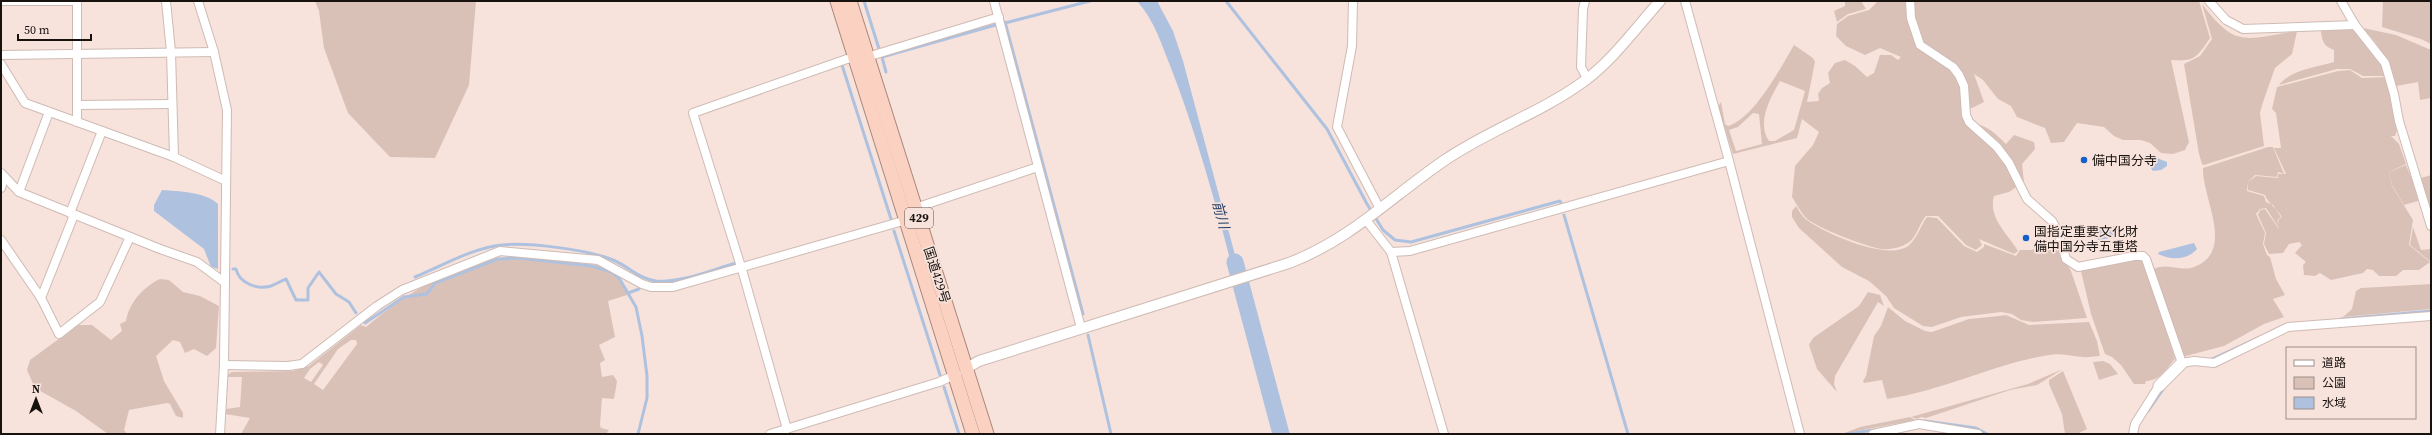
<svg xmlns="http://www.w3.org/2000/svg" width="2432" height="435" viewBox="0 0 2432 435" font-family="'Source Serif 4','Noto Sans JP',serif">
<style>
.green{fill:#dac1b8;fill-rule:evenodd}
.water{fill:#aec2e0}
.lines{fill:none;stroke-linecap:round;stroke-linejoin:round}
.stream{stroke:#aec2e0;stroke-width:3}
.river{stroke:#aec2e0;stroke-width:17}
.minor-casing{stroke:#cebbb4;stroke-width:10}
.tertiary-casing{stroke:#cebbb4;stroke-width:12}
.secondary-casing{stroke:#cebbb4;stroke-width:13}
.trunk-casing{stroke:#ab877a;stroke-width:15}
.minor{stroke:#fff;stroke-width:8}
.tertiary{stroke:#fff;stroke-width:10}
.secondary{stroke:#fff;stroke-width:11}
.trunk{stroke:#fbd2c2;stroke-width:13}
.poi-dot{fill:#1460ca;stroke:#f7e3dc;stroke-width:1.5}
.labels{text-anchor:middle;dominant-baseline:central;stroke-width:3.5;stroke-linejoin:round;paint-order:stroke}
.shield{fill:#f7e3dc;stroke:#5b514c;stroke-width:1}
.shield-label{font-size:12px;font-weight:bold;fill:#18120f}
.poi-label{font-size:13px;fill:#18120f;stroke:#f7e3dc;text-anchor:start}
.street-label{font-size:13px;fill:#18120f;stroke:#f7e3dc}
.water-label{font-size:14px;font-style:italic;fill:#1f3a62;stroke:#f7e3dc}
</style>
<rect width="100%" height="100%" fill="#f7e3dc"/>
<g class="green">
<path d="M315 1H476L469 85 435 158 390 157 348 113 324 48 319 11Z"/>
<path d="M1845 1H1861L1866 9 1848 14 1837 22 1834 11 1845 6Z"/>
<path d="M1878 1H2199L2210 38C2197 57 2195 62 2171 60L2189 142 2185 150 2173 154 2161 153 2150 143 2141 140H2123L2114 136 2104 127 2077 123 2064 142 2051 143 2045 128 2017 117 2011 106 1998 99 1983 80 1974 74 1984 102 1972 108H1962L1966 124C1984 122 1994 132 2006 144L2014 135 2034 142 2035 149 2022 164 2024 182 2009 192 1994 196C1988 218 2007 233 2018 251L2014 254 1979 239 1982 245 1976 250 1966 245 1938 216H1926C1919 224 1917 237 1908 243 1900 248 1890 250 1881 249 1865 246 1816 228 1805 217 1800 211 1796 203 1792 197L1795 166 1813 145 1819 132 1802 119 1797 138 1733 154 1718 107 1721 102 1725 124 1728 126C1754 119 1781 67 1794 45L1813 58 1815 62 1807 102 1819 101 1818 94 1822 88 1830 83 1828 73 1835 63 1845 60 1855 66 1867 77 1874 73 1880 55H1891L1898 60 1901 57 1880 48 1865 55 1846 46 1836 36 1837 24 1848 16 1869 10ZM1780 81 1805 91 1794 130 1775 141H1769C1756 122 1771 97 1780 81ZM1753 113 1759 114 1762 144 1736 151 1729 130 1738 127Z"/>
<path d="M2383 1H2431V44L2421 39 2382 27Z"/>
<path d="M2202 4C2236 49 2245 39 2297 31L2292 54 2275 68 2263 102 2260 113 2264 146 2204 165 2202 164 2199 154 2184 64 2200 56 2212 39Z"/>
<path d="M2363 28 2396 35 2431 50V98L2420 100 2418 82 2396 86C2390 62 2380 46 2363 28Z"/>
<path d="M2351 29 2356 31 2380 61 2386 76H2363L2350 69H2337L2279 85C2290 70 2317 67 2334 62V50C2324 46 2322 42 2321 31Z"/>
<path d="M2350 70 2362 78 2386 77 2398 127 2395 136H2391L2399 144 2406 164 2389 172 2392 186 2413 220 2409 245 2430 262 2419 270H2403L2396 276H2379L2373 270 2367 269 2363 273 2331 280 2320 273 2315 276 2304 275 2303 265 2306 262 2295 253 2302 245 2299 242 2289 244 2283 253 2269 254 2264 244 2266 233 2258 215 2260 210 2265 209 2279 229V228L2266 208 2260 209 2256 214 2265 233 2263 244 2267 255 2270 257 2276 279 2285 295 2273 299 2284 317 2264 324 2224 346 2182 357 2153 272 2154 269C2166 262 2181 272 2194 267 2236 251 2202 199 2203 168L2268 147H2273L2284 174 2278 172 2277 177 2255 175 2248 182 2247 191 2264 196 2266 202 2273 205 2281 217 2277 220 2279 225 2278 220 2282 217C2277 209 2268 203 2265 195L2248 190V182L2256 176 2278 178V174H2286L2274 148H2281L2276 113 2272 109 2277 87 2338 71Z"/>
<path d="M2406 165 2421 200 2404 205 2392 185 2389 172Z"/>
<path d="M2431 175V220L2421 186V178Z"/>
<path d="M1796 206C1799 210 1802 217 1807 220 1826 234 1887 261 1908 246 1918 238 1920 226 1927 217L1937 218 1964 246 1977 252 1984 247V244L2016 256 2020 250H2031L2055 243 2071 271 2087 318 2033 322 2021 320 2012 314 2001 312 1961 317 1932 327 1923 326 1894 308 1886 296 1869 281 1842 267 1799 228 1792 217V211Z"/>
<path d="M2413 227 2421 250 2431 249V262L2410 245Z"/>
<path d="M515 256 603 266 618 276 628 290 627 295 608 301 615 337 599 345 605 360 600 363 602 377 613 375 617 381 614 399 602 398 600 425 601 428 609 430 606 434H241L250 418 225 414 223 434 226 376 232 372 293 371 309 366 361 325 366 327C407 292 460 260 515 256ZM351 340H356L357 344 323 390 314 384 338 349ZM319 362 323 365 311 382 304 378 310 369ZM228 377H242L240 407 226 409Z"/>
<path d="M2132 258 2141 260 2145 265 2175 359C2165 370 2161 380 2146 381L2145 384H2134L2121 365 2112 357 2105 354 2091 314 2081 271Z"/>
<path d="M160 279 169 280 183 292 200 296 219 306 216 348 207 356 194 349 185 353 180 342 173 340 156 356 164 381 183 413V418L176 416 170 404 167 403 129 410 124 430 127 434H108L76 411 35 388 27 370 30 360 78 325H92L111 340 122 331 120 324 126 321C129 303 143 287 160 279Z"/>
<path d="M2431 284V309L2343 317 2352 309 2356 291 2361 288Z"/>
<path d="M1868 292 1880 295 1884 306 1878 302 1835 376 1834 384 1837 392 1817 369 1809 345 1813 338 1859 306Z"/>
<path d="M1888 307 1905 321 1925 331 1932 332 1969 319 1999 316 2006 315 2029 325 2089 322 2097 341 2100 356C2094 356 2088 358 2082 357 2070 356 2061 353 2049 355 1993 364 1943 391 1887 399L1882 380 1864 383 1863 381 1866 376 1874 336 1881 326Z"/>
<path d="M2103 361 2110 364 2118 374 2099 380 2093 362Z"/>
<path d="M2063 369 2037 385 2010 390 1926 418 1921 417 1917 419 1911 417 2028 384Z"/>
<path d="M2063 371 2087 429 2077 434H2065L2062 414 2049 384V380Z"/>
<path d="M1910 417 1915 420 1842 434 1860 427Z"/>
</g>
<g class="water">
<path d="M1137 1H1157L1173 31 1183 61 1242 281 1236 283C1218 211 1198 138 1171 68 1161 44 1155 21 1137 1Z"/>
<path d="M2143 157 2157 158 2167 162V166L2161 170 2153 171 2148 164 2140 161Z"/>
<path d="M162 190C178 191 206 192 218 204V269L211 267 204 249 154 211V205Z"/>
<path d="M2116 226 2117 237 2098 240 2096 229Z"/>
<path d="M2194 243 2197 249C2186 261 2171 260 2158 254L2159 252Z"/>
</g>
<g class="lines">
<g class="stream">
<path d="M864 1 880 52"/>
<path d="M1226 1 1327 129 1367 204 1383 230 1395 240 1411 242 1560 201 1561 203"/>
<path d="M1005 22 1083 314"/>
<path d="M1005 23 1090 1"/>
<path d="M882 57 999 24"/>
<path d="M882 57 886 72"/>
<path d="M842 65 891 219"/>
<path d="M1564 215 1628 434"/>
<path d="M894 231 940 375"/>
<path d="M233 269H236C239 283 257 290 271 286 276 284 281 281 286 279L296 300H308V288L319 272 336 294 349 302 356 313"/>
<path d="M415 277C442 266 472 248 502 245 528 242 590 250 613 260 628 266 639 279 656 281 682 283 711 270 736 263"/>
<path d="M628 293 639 289"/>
<path d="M2341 319 2431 311"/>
<path d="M365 323 404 297 427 294 435 283 498 259 518 258 592 266 611 272 619 278 636 307 642 336 647 376V398L638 434"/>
<path d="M1088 335 1111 434"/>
<path d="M2212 359 2286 325"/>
<path d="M944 387 959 434"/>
<path d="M2148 411 2164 388"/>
<path d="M1925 421 1976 428 1987 434"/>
<path d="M1847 434 1874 430"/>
</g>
<path class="river" d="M1235 262 1281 434"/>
<g class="minor-casing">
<g id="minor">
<path d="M1 1H77"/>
<path d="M77 1V122"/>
<path d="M166 1 171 52 174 157"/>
<path d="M198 1 214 52 227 110 224 365 220 434"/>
<path d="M994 1 1081 328"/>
<path d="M1353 1 1352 46 1337 127 1380 209"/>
<path d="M1585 1 1583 9 1581 67 1587 78"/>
<path d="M1685 1 1729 161 1800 434"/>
<path d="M1910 1 1911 18 1920 45 1953 67 1959 75 1964 86 1966 115 1969 122 1997 147 2009 163 2027 199 2052 221 2058 232 2066 259 2078 267 2134 256H2143L2146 259 2182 363 2194 361 2214 363 2288 327 2431 316"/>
<path d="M2209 1 2226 20 2243 29 2355 25"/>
<path d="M2341 1 2355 25 2385 63 2394 94 2399 121 2431 226"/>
<path d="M1 55 214 52"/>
<path d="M1 64 25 103 174 157 224 180"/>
<path d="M77 105 172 104"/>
<path d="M1 173 19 192 160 249 197 262 224 282"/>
<path d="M1 188 4 178"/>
<path d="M19 192 49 112"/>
<path d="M912 209 1038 167"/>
<path d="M70 213 102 131"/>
<path d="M1366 220 1391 252 1444 434"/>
<path d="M1 240 41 298 59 334 100 302 130 237"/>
<path d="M1391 252 1410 251 1729 161"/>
<path d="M41 298 74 215"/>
<path d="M224 365 288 366 302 364 377 306 402 290 500 251 598 260 642 284 651 287H673L910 219"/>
<path d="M787 429 743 273 693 113 847 59 867 57 999 17"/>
<path d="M770 434 939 382 957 374"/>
<path d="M1873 434 1919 424 1978 434"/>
<path d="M2133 434 2135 424 2159 386"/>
</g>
</g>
<g class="tertiary-casing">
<path id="tertiary" d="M967 368 979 361 1289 263C1350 240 1392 196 1445 160 1489 130 1540 113 1583 82 1613 60 1635 29 1660 1"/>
</g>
<g class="secondary-casing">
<path id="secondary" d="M2159 386 2182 363"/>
</g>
<g class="trunk-casing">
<g id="trunk">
<path d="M837 1 973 434"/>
<path d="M850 1 987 434"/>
</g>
</g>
<use href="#minor" class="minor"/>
<use href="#tertiary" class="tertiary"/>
<use href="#secondary" class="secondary"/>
<use href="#trunk" class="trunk"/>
</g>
<g class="poi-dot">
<circle cx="2084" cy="160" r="4"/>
<circle cx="2026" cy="238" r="4"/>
</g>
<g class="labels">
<rect class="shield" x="905" y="208" width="28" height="20" rx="3"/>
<g class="shield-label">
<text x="919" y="218">429</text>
</g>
<g class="poi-label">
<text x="2092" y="160">備中国分寺</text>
<text x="2034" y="231">国指定重要文化財<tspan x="2034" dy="15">備中国分寺五重塔</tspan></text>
</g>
<g class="street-label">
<text transform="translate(937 275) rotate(72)">国道429号</text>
</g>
<g class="water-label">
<text transform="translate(1221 215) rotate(75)">前川</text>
</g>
</g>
<rect width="2432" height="435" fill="none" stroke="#18120f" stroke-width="4"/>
<rect x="2286" y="347" width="130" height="72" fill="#f7e3dc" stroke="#9e8f8a"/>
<rect x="2294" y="360" width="20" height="6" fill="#ffffff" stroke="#9e8f8a"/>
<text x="2322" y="367" font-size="12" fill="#18120f">道路</text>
<rect x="2294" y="377" width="20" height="12" fill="#dac1b8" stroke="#9e8f8a"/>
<text x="2322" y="387" font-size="12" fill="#18120f">公園</text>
<rect x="2294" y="397" width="20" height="12" fill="#aec2e0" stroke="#9e8f8a"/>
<text x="2322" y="407" font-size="12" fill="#18120f">水域</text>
<g transform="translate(36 399)" stroke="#f7e3dc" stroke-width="3" paint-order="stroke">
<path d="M0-3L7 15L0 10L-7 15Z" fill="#18120f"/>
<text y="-6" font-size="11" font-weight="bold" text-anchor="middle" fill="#18120f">N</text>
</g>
<path d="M18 34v6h73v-6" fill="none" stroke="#18120f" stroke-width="2"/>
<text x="24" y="34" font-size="12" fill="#18120f" stroke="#f7e3dc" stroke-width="3" paint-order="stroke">50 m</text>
</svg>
